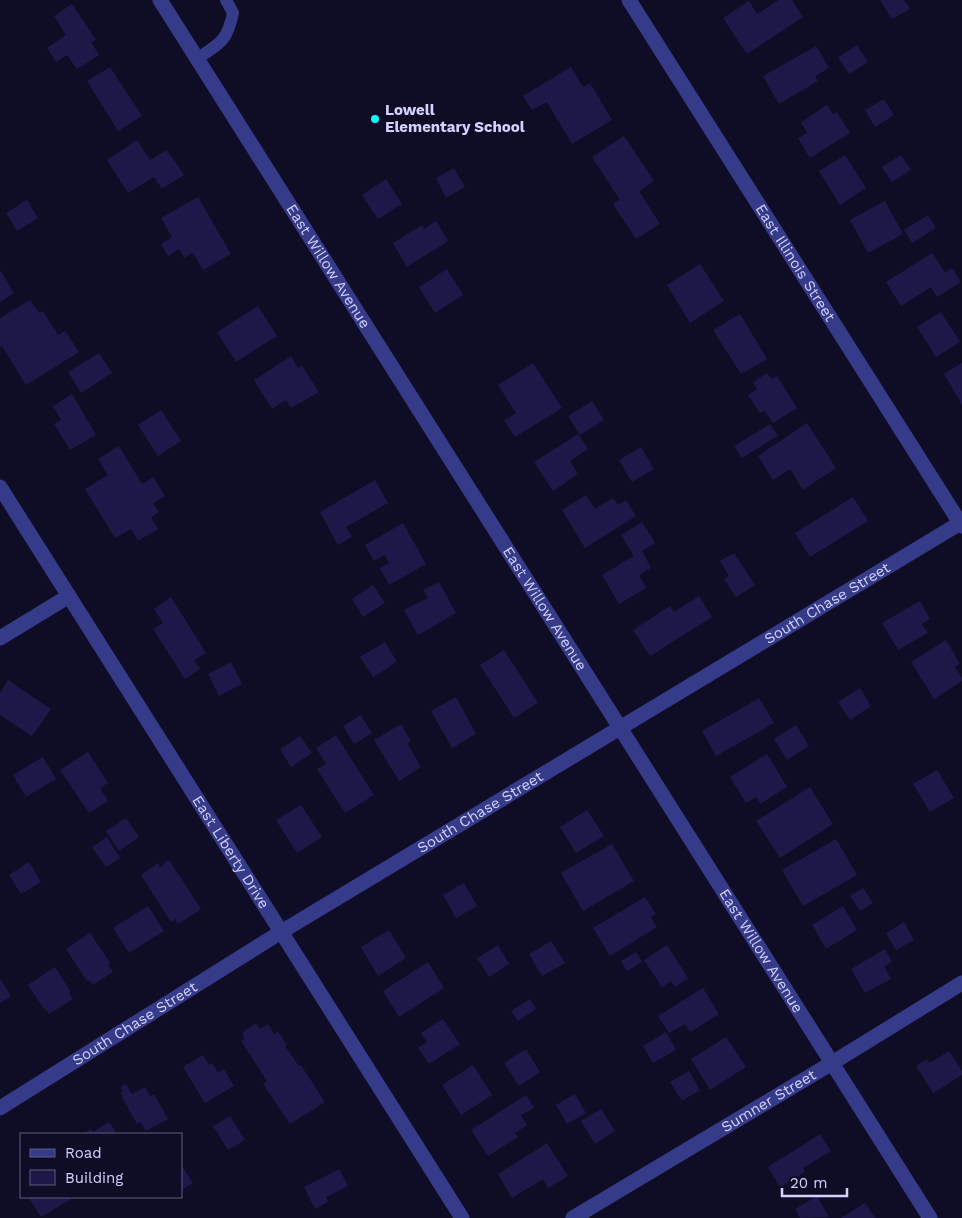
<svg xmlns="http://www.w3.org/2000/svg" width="962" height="1218" viewBox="0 0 962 1218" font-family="'Work Sans',sans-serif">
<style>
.building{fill:#1c1848}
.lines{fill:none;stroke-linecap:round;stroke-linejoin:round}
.lane{stroke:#353b88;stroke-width:12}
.street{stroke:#353b88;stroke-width:15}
.poi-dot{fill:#00fdfb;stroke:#0f0d26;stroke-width:2}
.labels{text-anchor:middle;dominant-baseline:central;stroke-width:4;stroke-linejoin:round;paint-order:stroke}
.poi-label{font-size:15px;font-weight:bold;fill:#d2d2ff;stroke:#0f0d26;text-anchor:start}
.street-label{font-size:15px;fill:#d2d2ff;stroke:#0f0d26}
</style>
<rect width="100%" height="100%" fill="#0f0d26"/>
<g class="building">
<path d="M779 0H792L803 17 747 54 723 18 749 1 757 14Z"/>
<path d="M880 0H904L910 9 892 19Z"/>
<path d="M72 4 96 40 91 42 99 55 77 69 67 55 56 62 47 48 66 35 54 16Z"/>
<path d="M857 45 868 62 849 74 838 57Z"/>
<path d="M816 46 829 68 815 76 818 81 779 104 763 76Z"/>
<path d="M110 67 142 116 118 131 87 81Z"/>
<path d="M571 67 583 87 590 83 612 120 572 144 547 102 532 110 523 96Z"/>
<path d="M884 99 894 115 875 127 865 110Z"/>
<path d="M827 105 833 114 837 112 850 133 810 158 798 138 807 133 801 122Z"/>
<path d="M624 136 654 181 639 191 660 224 636 239 613 204 620 200 592 157Z"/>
<path d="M137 140 150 160 167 150 184 175 162 189 154 177 128 193 107 160Z"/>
<path d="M845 155 866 188 840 205 819 171Z"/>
<path d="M901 155 911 170 892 182 882 167Z"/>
<path d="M454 168 465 187 446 198 436 178Z"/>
<path d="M386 179 402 204 378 219 362 195Z"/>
<path d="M198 197 231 254 203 270 193 253 184 258 179 249 168 256 161 244 172 237 161 218Z"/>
<path d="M27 200 38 218 17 231 6 213Z"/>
<path d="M885 201 903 234 868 253 850 220Z"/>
<path d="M928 215 936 228 912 243 904 230Z"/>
<path d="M436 221 448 241 407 267 393 243 422 225 424 229Z"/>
<path d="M932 253 945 273 952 268 961 282 937 297 931 287 901 306 886 282Z"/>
<path d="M700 264 724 301 690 323 667 285Z"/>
<path d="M447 269 463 295 435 313 419 287Z"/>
<path d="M0 270 14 293 0 302Z"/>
<path d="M30 300 39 313 43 311 58 335 65 331 79 352 26 385 2 346 0 348V318Z"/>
<path d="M258 306 277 336 236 362 217 332Z"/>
<path d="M941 312 960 342 936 357 917 327Z"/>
<path d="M740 314 767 359 741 374 713 330Z"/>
<path d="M99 353 112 373 81 393 68 372Z"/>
<path d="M291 356 298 368 302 366 319 392 291 408 286 400 272 409 254 380Z"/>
<path d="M533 363 562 408 515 437 504 420 516 413 498 385Z"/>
<path d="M962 363V405L944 374Z"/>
<path d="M767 373 772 379 777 376 797 408 773 423 765 411 760 413 748 395 757 389 753 382Z"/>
<path d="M72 394 96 435 70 450 54 424 61 420 53 406Z"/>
<path d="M592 401 604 420 580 435 568 416Z"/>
<path d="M161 410 181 441 158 456 138 425Z"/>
<path d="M807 423 836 468 803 490 790 469 773 480 758 456Z"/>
<path d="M770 424 778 436 742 458 734 446Z"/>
<path d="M578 434 588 449 570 461 578 474 553 491 534 462Z"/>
<path d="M119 446 142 484 153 477 165 496 153 503 159 512 151 517 158 529 138 541 131 529 115 538 85 489 108 475 98 459Z"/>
<path d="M641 447 654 469 632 482 619 460Z"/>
<path d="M375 480 388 503 346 527 352 537 338 545 320 512Z"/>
<path d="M586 495 595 509 613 498 618 505 626 500 636 516 585 548 562 510Z"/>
<path d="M853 497 868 521 810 557 795 533Z"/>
<path d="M642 522 655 543 642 551 651 568 639 575 646 588 619 604 602 575 634 556 621 535Z"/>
<path d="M403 523 426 564 389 585 380 568 389 563 385 555 374 561 365 545Z"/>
<path d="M734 553 755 585 736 597 724 579 729 576 720 561Z"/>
<path d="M439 582 456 613 418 635 404 610 428 598 423 590Z"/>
<path d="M373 585 385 603 363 617 352 599Z"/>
<path d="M699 596 712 617 650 656 633 630 670 606 674 612Z"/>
<path d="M171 597 206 653 194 660 200 669 185 679 153 629 163 623 154 609Z"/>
<path d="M920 601 930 619 922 624 928 633 898 650 882 623Z"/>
<path d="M946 640 960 664 955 667 962 678V681L934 699 911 662Z"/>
<path d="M385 642 397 662 373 677 360 657Z"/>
<path d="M504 650 538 703 514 718 480 665Z"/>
<path d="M231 662 242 684 219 696 208 674Z"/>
<path d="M8 680 51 709 32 736 0 715V693Z"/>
<path d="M860 688 871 706 850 720 838 702Z"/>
<path d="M456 697 476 734 452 748 431 711Z"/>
<path d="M759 698 774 723 716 756 702 731Z"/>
<path d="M361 715 372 733 354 744 343 726Z"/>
<path d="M401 724 411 741 407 743 421 767 399 781 374 740Z"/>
<path d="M796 725 809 746 787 760 774 739Z"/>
<path d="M336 735 374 795 345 813 317 769 326 764 316 748Z"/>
<path d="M300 736 312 753 291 767 280 749Z"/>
<path d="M88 752 108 783 100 788 108 801 89 813 60 770Z"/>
<path d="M767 754 787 787 760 804 756 797 746 803 730 777Z"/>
<path d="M43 757 56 779 26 797 13 775Z"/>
<path d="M937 770 954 798 930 812 913 784Z"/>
<path d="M810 787 833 824 780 858 756 821Z"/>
<path d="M301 805 322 837 297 853 276 820Z"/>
<path d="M587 810 604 836 576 853 560 827Z"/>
<path d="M126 818 139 837 119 851 106 831Z"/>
<path d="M107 837 120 858 106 867 92 847Z"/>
<path d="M836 839 857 875 803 906 782 870Z"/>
<path d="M612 844 634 881 583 911 561 873Z"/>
<path d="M169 860 201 909 178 924 175 919 171 922 141 875 158 863 160 868 163 866 162 865Z"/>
<path d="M29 862 41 882 21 894 9 875Z"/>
<path d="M464 883 477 906 456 918 443 895Z"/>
<path d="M863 888 873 903 860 911 850 896Z"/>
<path d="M645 897 656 914 651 917 657 927 610 956 593 928Z"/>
<path d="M148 906 164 931 129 953 113 928Z"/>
<path d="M843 906 857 930 826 949 812 925Z"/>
<path d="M904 922 914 940 896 950 886 933Z"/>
<path d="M389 930 406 958 378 976 361 947Z"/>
<path d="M90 933 111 964 108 965 113 972 93 985 89 980 87 981 66 949Z"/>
<path d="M551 941 565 963 542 976 529 954Z"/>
<path d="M498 945 509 964 489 977 477 958Z"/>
<path d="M667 945 688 978 675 987 671 981 662 987 644 960Z"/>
<path d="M885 949 892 962 884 966 891 979 865 993 851 969Z"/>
<path d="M636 952 642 962 627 971 621 961Z"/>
<path d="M428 962 444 988 399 1017 383 991Z"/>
<path d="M55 967 71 992 69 993 73 999 49 1014 45 1008 44 1009 28 985Z"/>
<path d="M0 979 11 996 0 1003Z"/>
<path d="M703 988 719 1014 690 1032 685 1024 669 1033 658 1016Z"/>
<path d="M530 999 536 1009 518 1021 511 1011Z"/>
<path d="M443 1019 460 1044 429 1064 418 1048 427 1042 421 1033Z"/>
<path d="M256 1023 260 1029 268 1024 274 1034 278 1031 287 1045 285 1046 299 1066 301 1065 325 1102 290 1124 263 1084 267 1081 241 1041 245 1039 242 1033Z"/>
<path d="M666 1032 676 1050 653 1063 643 1046Z"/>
<path d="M726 1037 746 1067 710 1090 691 1059Z"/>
<path d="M526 1049 540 1072 519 1086 504 1063Z"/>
<path d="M949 1051 962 1071V1075L933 1093 916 1066 927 1059 930 1063Z"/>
<path d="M203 1055 209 1065 212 1063 218 1073 224 1069 234 1086 205 1103 183 1067Z"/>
<path d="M473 1065 492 1095 461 1115 442 1085Z"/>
<path d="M689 1071 700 1090 682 1101 670 1082Z"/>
<path d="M126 1084 132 1094 145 1087 150 1096 154 1094 168 1119 146 1131 140 1122 137 1124 123 1099 121 1092 123 1091 120 1087Z"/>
<path d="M575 1094 586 1113 567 1124 556 1105Z"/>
<path d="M526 1095 534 1108 521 1115 527 1125 515 1133 518 1137 488 1156 471 1130Z"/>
<path d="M601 1109 615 1131 595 1144 581 1121Z"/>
<path d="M230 1116 245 1140 228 1150 213 1126Z"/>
<path d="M109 1122 117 1134H83L91 1129 93 1132Z"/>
<path d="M820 1134 831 1151 803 1168 805 1172 780 1187 768 1167Z"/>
<path d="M547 1143 568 1176 548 1188 543 1179 512 1198 498 1174Z"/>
<path d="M181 1165 193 1183 181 1190Z"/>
<path d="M339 1169 348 1186 326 1197 328 1202 315 1209 304 1187Z"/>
<path d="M817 1196 829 1217 800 1218 795 1209Z"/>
<path d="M28 1197H69L71 1199 41 1217Z"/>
<path d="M865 1203 875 1218H841Z"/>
</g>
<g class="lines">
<path class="lane" d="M198 58C221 43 227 41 233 13L226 0"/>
<g class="street">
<path id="s1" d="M160 0 930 1218"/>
<path id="s2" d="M629 0 962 526"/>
<path id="s3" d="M0 487 462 1218"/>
<path d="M0 638 69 596"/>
<path id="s4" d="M0 1108 281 932 962 522"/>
<path id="s5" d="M573 1218 832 1063 962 983"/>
</g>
</g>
<circle class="poi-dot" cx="375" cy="119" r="5"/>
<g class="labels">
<g class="poi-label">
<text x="385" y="110">Lowell<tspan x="385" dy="17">Elementary School</tspan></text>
</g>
<g class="street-label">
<text stroke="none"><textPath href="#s2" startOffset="311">East Illinois Street</textPath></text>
<text stroke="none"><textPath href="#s1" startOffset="315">East Willow Avenue</textPath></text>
<text stroke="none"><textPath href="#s4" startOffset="969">South Chase Street</textPath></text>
<text stroke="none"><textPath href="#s1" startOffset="720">East Willow Avenue</textPath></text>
<text stroke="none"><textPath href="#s4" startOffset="564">South Chase Street</textPath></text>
<text stroke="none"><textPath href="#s3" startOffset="432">East Liberty Drive</textPath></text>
<text stroke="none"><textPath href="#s1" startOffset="1125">East Willow Avenue</textPath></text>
<text stroke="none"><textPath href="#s4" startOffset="159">South Chase Street</textPath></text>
<text stroke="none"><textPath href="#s5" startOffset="228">Sumner Street</textPath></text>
</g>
</g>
<rect x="20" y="1133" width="162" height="65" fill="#0f0d26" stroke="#5d5c7d"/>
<rect x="30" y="1149" width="25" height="8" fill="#353b88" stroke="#5d5c7d"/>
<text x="65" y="1158" font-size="15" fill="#d2d2ff">Road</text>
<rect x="30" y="1170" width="25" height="15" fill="#1c1848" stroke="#5d5c7d"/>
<text x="65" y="1183" font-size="15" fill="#d2d2ff">Building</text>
<path d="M782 1188v8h65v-8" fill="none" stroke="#d2d2ff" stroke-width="2.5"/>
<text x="790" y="1188" font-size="15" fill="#d2d2ff" stroke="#0f0d26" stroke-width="4" paint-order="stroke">20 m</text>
</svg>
